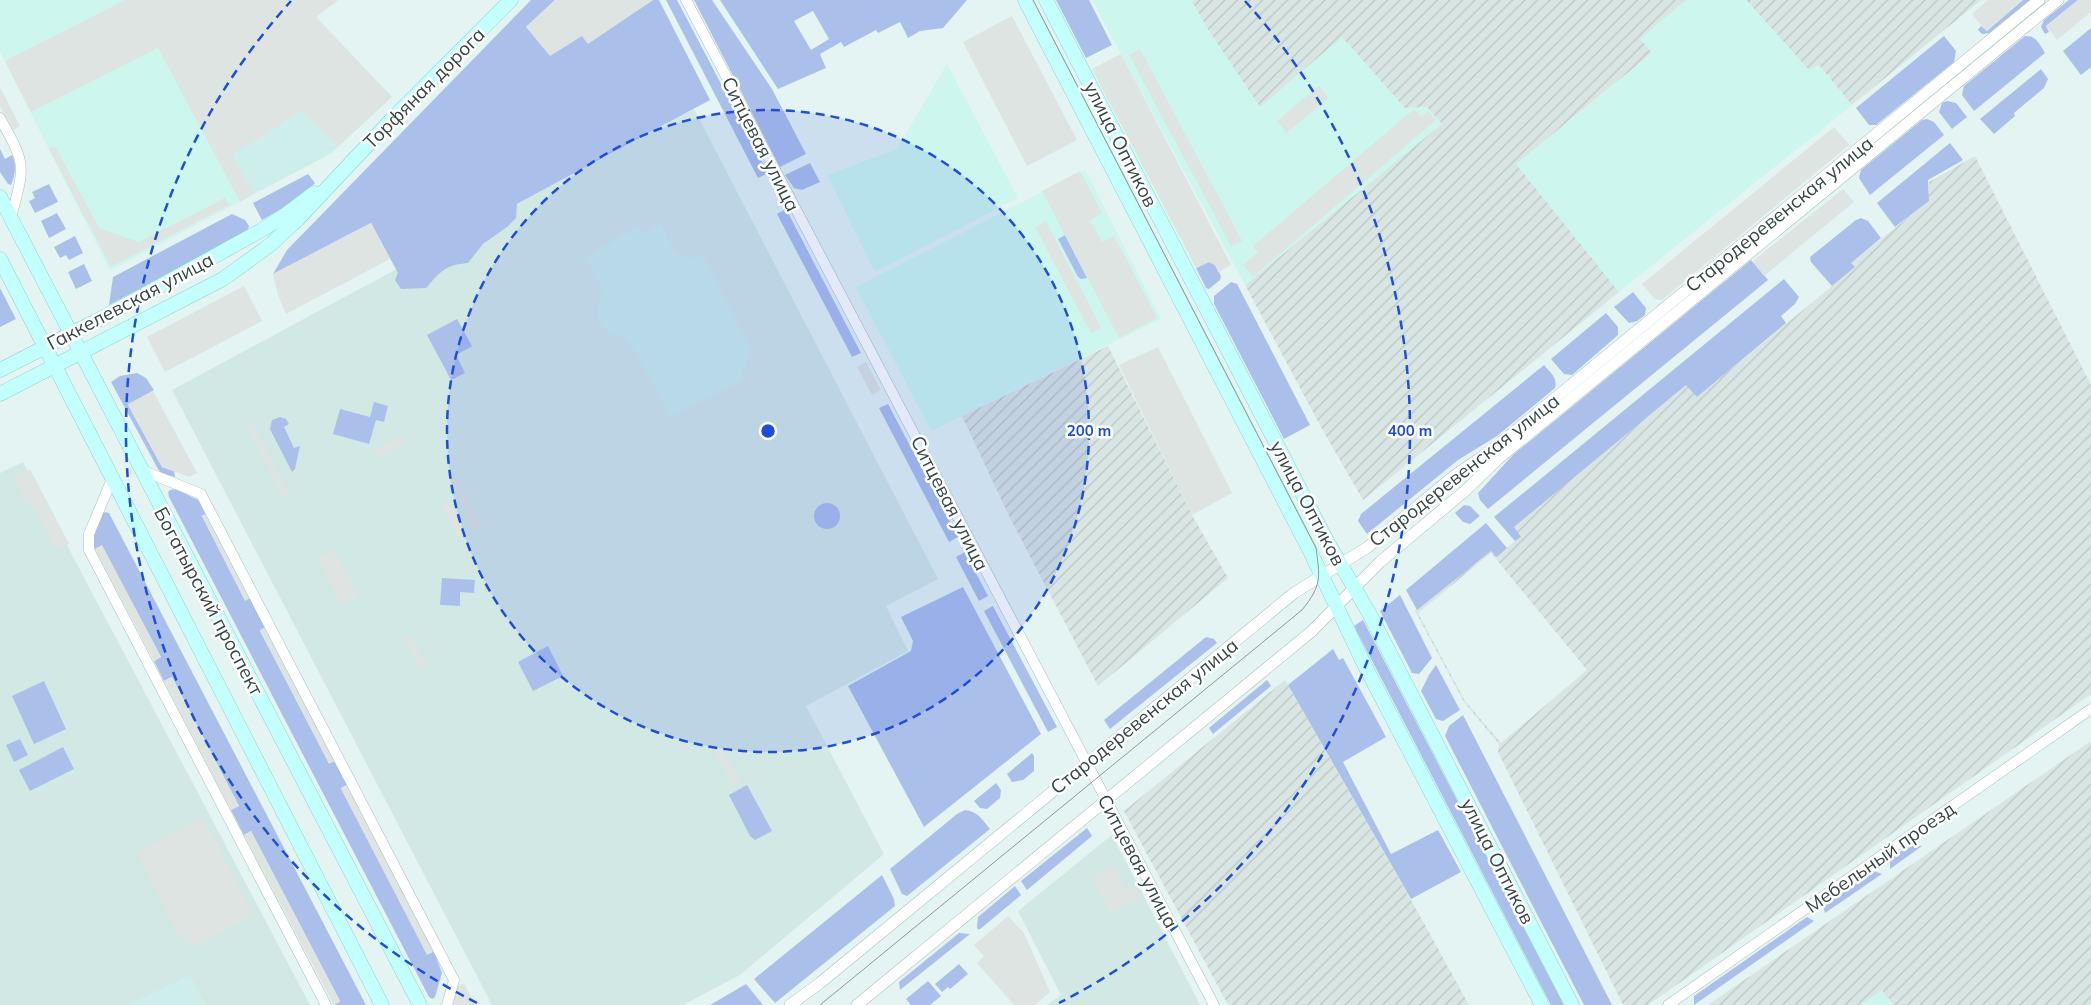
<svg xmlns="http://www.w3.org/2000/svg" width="2091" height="1005" viewBox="0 0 2091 1005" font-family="Mulish,sans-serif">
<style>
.residential{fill:#d2e8e5}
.commercial{fill:#cdf7ee}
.industrial{fill:url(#industrial-furrows);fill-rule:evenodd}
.education{fill:#cdeeeb}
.green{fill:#aac0eb;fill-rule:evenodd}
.parking{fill:#dde4e2}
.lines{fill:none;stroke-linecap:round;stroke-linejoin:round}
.minor-casing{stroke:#a6c0bc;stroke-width:11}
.tertiary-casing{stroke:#a6c0bc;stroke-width:12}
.secondary-casing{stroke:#8ed3cf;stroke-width:15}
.minor{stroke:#fff;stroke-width:10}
.tertiary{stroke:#fff;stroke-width:11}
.secondary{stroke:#c3fffd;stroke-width:14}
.tram{stroke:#959595;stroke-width:1}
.ring{fill:none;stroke:#1d4ed8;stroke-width:2.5;stroke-dasharray:9 6}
.labels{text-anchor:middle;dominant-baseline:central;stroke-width:5;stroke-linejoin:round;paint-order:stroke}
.street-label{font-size:19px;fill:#344643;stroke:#fff}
.centre{fill:#1d4ed8;stroke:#fff;stroke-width:2.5}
.ring-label{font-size:15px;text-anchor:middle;font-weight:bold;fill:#1d4ed8;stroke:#fff;stroke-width:5;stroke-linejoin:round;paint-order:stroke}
</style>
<defs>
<pattern id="industrial-furrows" width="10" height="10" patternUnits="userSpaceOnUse" patternTransform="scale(1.25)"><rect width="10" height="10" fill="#d9e5e2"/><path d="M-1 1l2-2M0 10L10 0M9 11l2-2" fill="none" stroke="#bbc6c3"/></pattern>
</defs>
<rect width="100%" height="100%" fill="#e4f4f2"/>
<g class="residential">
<path d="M694 109 938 579 886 606 908 651 806 706 884 854 740 975 683 1005H492L172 390Z"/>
<path d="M23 462 310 1005H0V473Z"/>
<path d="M1112 835 1200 1005H1047L1061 995 1018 911Z"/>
</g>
<g class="commercial">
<path d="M0 0H338L316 17 392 97 301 110 232 154 254 194 110 271 0 52Z"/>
<path d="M1092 0H1195L1193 1 1342 37 1405 108 1427 107 1442 124 1245 285Z"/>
<path d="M1686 0H1746L1809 70 1819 65 1852 105 1619 292 1516 164 1652 54 1639 39Z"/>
<path d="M947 64 1018 198 875 272 827 175 897 149Z"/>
<path d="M1085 170 1161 319 931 431 856 287Z"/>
<path d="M1883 989 1894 1005H1861Z"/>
</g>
<g class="industrial">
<path d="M1195 0H1686L1640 39 1652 53 1516 164 1619 292 1363 500 1322 429 1245 285 1442 124 1427 107 1405 108 1342 37 1260 107 1209 31 1192 1Z"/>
<path d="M1746 0H1981L1852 105 1819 65 1809 70Z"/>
<path d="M1975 156 2091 385V694L1648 1005H1623L1498 752 1499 744 1464 702 1415 611 1491 550 1497 556 1520 537 1513 527 1686 384 1697 397 1854 268 1851 263 1929 201V182ZM1491 553 1587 670 1501 743 1465 701 1418 613Z"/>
<path d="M1108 346 1192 515 1228 578 1098 686 1010 518 962 416Z"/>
<path d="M1285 680 1420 916 1469 1005H1228L1124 811Z"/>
<path d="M2091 741V1005H1894L1882 990 1860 1005H1708Z"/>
</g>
<g class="education">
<path d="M301 110 338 147 332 153 254 194 232 154 266 135Z"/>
<path d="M661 224 675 254 692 259 702 254 750 349 740 381 671 416 628 338 614 335 604 329 598 316 599 303 604 292 586 256 637 228 646 232Z"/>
<path d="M190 975 206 1005H128Z"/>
</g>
<g class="green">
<path d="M531 0H555L526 27 582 36 588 43 653 0H659L710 100 517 204 516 218 507 227 483 244 468 263C445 265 441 271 426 288L401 289 395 280 398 273 371 223 273 274 287 250Z"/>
<path d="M666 0H677L768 173 758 178Z"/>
<path d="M694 0H712L772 89 806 154 780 167Z"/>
<path d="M720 0H967L943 28 920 31 908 38 900 22 878 33 876 30 844 47 841 42 820 54 826 68 778 89ZM813 11 829 39 811 50 794 21Z"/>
<path d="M1056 0H1089L1112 45 1086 58Z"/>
<path d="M2023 0H2030L1989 33 1982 34 1978 30 1981 26 1987 31Z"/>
<path d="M2069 0H2078L2046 26 2049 32 2045 34 2041 27 2044 20Z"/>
<path d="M2091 28V67L2081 75 2063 51Z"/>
<path d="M1944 36 1956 51 1954 62 1876 125H1869L1856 108Z"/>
<path d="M2025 36C2036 35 2040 45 2045 53L1974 111 1962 95 1964 86Z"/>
<path d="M2041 69 2048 79 2044 88 2014 113 2015 116 1994 134 1980 119Z"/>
<path d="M1947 101 1956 103 1967 117 1952 129 1939 112 1942 103Z"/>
<path d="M1927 119 1934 122 1944 135 1870 195 1859 178 1861 170 1922 120Z"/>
<path d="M1950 143 1963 160 1928 180 1929 201 1895 227 1877 203Z"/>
<path d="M0 149 5 159 12 155C17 165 15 176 11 185L8 184 0 172Z"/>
<path d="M810 163 820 182 802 190 794 188 785 175Z"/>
<path d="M308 174 315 183 299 199 262 220 253 203Z"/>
<path d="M49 184 58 202 35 213 29 201 35 198 32 192Z"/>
<path d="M786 209 861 353 852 357 777 214Z"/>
<path d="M57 213 66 229 49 238 41 221Z"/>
<path d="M232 214 245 220 249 226 247 233 109 305 113 277Z"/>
<path d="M1861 218 1868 221 1881 238 1851 263 1855 267 1832 286 1811 262 1810 257 1856 220Z"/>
<path d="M1065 235 1087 278 1081 279 1078 277 1058 239Z"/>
<path d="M75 236 83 253 69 260 66 255 60 258 54 247Z"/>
<path d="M1751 260 1768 280 1488 509 1480 500 1478 493 1513 455Z"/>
<path d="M1209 262 1215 265 1221 276 1220 280 1209 289 1206 288 1196 268Z"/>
<path d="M84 264 92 281 76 289 68 272Z"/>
<path d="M1784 279 1799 297 1795 304 1781 316 1786 323 1697 397 1686 385 1514 527 1521 537 1515 541 1494 517Z"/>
<path d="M1231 282 1237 284 1310 425 1284 439 1214 304V296Z"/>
<path d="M0 288 16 319 0 327Z"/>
<path d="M1633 292 1646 308 1645 315 1637 321 1629 323 1614 307Z"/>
<path d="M1606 313 1618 327V335L1572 375 1564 374 1551 359Z"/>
<path d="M457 319 472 346 456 355 465 373 451 380 427 335Z"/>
<path d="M1544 365C1550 372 1558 378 1555 388L1497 436 1458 460 1367 534 1358 521 1361 514Z"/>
<path d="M137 373 146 378 154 390 128 405 162 467 174 471 175 477 161 473 158 469 111 382 120 376Z"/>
<path d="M374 402 388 406 384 422 376 420 369 444 333 434 340 409 370 417Z"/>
<path d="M888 404 958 537 949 542 879 408Z"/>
<path d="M280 417 286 419 289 424 284 427 294 448 300 446 295 469 292 472 270 429 272 420Z"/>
<path d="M176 489 200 501 207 513 202 516 245 600 250 598 267 627 260 631 329 763 335 761 347 785 341 788 428 954 434 951 442 973 435 997 432 999 429 997 169 497 168 492 170 490Z"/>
<circle cx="827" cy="516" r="13"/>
<path d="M1464 505 1470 506 1480 516 1470 524 1463 522 1455 513Z"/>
<path d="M106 512 109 513 366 1005H334L340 1001 251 831 244 835 231 810 239 806 172 677 164 681 154 661 161 657 102 546 95 549 92 540 103 513Z"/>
<path d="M1486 523 1507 548 1497 557 1491 551 1417 610 1406 590Z"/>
<path d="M965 552 988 596 979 601 956 557Z"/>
<path d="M442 578 475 580 474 593 460 592V606L440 605Z"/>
<path d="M963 587 1041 734 924 827 848 686 911 651 913 641 901 617Z"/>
<path d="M1400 595 1432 658 1419 674 1412 673 1380 611Z"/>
<path d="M993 606 1057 727 1048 732 984 611Z"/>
<path d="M1363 620 1564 1005H1551L1354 626Z"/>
<path d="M1206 637 1214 639 1217 643 1110 729 1104 720Z"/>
<path d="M548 646 563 676 533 691 518 662Z"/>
<path d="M1333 649 1339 660 1343 658 1386 737 1343 762 1391 854 1438 830 1461 872 1411 899 1288 685Z"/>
<path d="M1436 665 1460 710 1443 721 1436 719 1421 691 1429 675Z"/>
<path d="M1267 680 1271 686 1213 734 1209 728Z"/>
<path d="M44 681 66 729 34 744 12 696Z"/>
<path d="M1463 715 1612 1005H1584L1445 736 1449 726Z"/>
<path d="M20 739 28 755 14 762 6 745Z"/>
<path d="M63 747 74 769 30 791 19 770Z"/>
<path d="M1032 753 1034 756V771L1023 780 1012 782 1007 774Z"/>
<path d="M996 783 1001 790 1000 798 987 809 980 808 974 801Z"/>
<path d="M747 785 772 831 755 840 750 836 729 795Z"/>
<path d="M965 810C977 811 983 820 990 829L907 896 902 894 890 869 957 814Z"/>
<path d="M1087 828 1092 836 1027 890 1021 881Z"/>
<path d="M1911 844 1922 846 1890 869V859Z"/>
<path d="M1874 871 1882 874 1825 913 1823 906Z"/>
<path d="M882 875 894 899 895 906 775 1003 754 979Z"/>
<path d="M1015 886 1021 895 979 930 977 928 978 917Z"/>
<path d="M1807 917 1814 921 1694 1005V996Z"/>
<path d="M959 933 970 934 900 990 899 982Z"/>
<path d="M959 964 968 974 950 989 948 987 942 992 935 984Z"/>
<path d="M928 981 941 996 930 1005H911L906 999Z"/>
<path d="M746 984 763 1005H710Z"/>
</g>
<g class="parking">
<path d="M125 0H338L316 17 392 97 338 147 301 110 266 135 232 154 254 194 240 202 158 48 31 112 5 61Z"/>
<path d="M555 0H653L588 44 582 36 550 56 526 27Z"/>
<path d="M1988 0H2023L1986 31 1972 14Z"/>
<path d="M2078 0H2091V12L2057 40 2046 26Z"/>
<path d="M1012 16 1077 140 1027 166 963 42Z"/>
<path d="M1140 49 1242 241 1231 246 1129 55Z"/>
<path d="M1121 54 1231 265 1218 272 1215 265 1209 262 1196 268 1092 69Z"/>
<path d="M1319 86 1329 98 1286 133 1277 121Z"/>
<path d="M0 87 20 126 13 130 0 106Z"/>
<path d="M1414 109 1421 117 1428 111 1436 120 1253 277 1243 265 1258 252 1253 246Z"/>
<path d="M1834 127 1849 145 1662 300 1655 299 1642 284Z"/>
<path d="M55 146 99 228 139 242 225 198 229 205 111 267 49 149Z"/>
<path d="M1080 171 1102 213 1090 220 1102 242 1114 236 1157 318 1119 338 1042 191Z"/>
<path d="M1843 189 1854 202 1764 276 1753 261Z"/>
<path d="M1046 221 1101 328 1091 333 1035 227Z"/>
<path d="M371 223 390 259 286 314 278 295 273 274Z"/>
<path d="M244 286 262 321 165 372 147 337Z"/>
<path d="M1158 347 1232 493 1192 515 1119 365Z"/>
<path d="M866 362 881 390 872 395 857 367Z"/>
<path d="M153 391 197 473 189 477 162 467 128 404Z"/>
<path d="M252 422 290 497 282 496 246 425Z"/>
<path d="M403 435 407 442 378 458 374 451Z"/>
<path d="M30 469 69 544 56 550 31 503 25 502 13 478Z"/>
<path d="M454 473 482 527 475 531 447 477Z"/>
<path d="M448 499 466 536H457L442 506Z"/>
<path d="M209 513 252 597 245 601 202 516Z"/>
<path d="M102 545 161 657 154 661 95 549Z"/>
<path d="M335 550 359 597 342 606 317 559Z"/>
<path d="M268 626 337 760 329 764 260 630Z"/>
<path d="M410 635 427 667 421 671 404 639Z"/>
<path d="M171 677 239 806 231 810 164 681Z"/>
<path d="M722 748 741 781 732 786 714 752Z"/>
<path d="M350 784 437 950 427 955 341 789Z"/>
<path d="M203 817 254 915 195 947 179 937 136 853Z"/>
<path d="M251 831 340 1002 334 1005 244 835Z"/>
<path d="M1115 865 1127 890 1136 886 1142 897 1110 913 1092 877Z"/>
<path d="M1008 916 1024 933 1050 992 1035 1005H1014L977 963 984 956 974 945Z"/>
<path d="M464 983 475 1005H450L456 987Z"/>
</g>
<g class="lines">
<g class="minor-casing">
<g id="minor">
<path d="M686 0 1214 1005"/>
<path d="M0 118C6 130 15 143 19 157 25 175 15 200 11 218"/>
<path d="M141 470 201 494 454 980 447 1005"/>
<path d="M112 479 89 534V550L326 1005"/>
<path d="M1668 1005 2091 709"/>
</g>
</g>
<g class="tertiary-casing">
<g id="tertiary">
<path d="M790 1005 820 983 1294 593 1368 547 1454 476 1492 450 2039 0"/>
<path d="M857 1005 1312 631 1380 562 1466 490 1499 458 2058 0"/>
</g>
</g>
<g class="secondary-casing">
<g id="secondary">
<path d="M1025 0 1310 551 1365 666 1542 1005"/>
<path d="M1046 0 1327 541 1369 613 1572 1005"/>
<path d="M0 197 420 1005"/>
<path d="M0 259 382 1005"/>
<path d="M0 370 102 318 260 231 285 215 314 193"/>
<path d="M0 394 223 279 270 245 298 219 394 117 511 0"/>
</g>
</g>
<use href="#minor" class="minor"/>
<use href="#tertiary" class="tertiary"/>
<use href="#secondary" class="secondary"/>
<path class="tram" d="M820 1005 1302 610C1322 585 1320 578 1316 548L1033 0"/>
</g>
<circle cx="768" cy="431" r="321" fill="#1d4ed8" fill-opacity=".12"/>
<g class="ring">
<circle cx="768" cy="431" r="321"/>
<path d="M477 1003A642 642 0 0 1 291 1M1245 1A642 642 0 0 1 1059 1003"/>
</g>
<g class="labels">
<g class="street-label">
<text transform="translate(424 88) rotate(-45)">Торфяная дорога</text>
<text transform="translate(761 144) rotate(63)">Ситцевая улица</text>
<text transform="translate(1121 144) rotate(63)">улица Оптиков</text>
<text transform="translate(1779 214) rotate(-39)">Стародеревенская улица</text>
<text transform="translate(130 301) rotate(-28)">Гаккелевская улица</text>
<text transform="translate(1464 470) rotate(-38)">Стародеревенская улица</text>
<text transform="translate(950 503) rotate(63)">Ситцевая улица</text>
<text transform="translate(1308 503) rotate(62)">улица Оптиков</text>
<text transform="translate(209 601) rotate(62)">Богатырский проспект</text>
<text transform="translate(1144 716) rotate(-39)">Стародеревенская улица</text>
<text transform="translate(1880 857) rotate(-35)">Мебельный проезд</text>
<text transform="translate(1138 861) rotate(62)">Ситцевая улица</text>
<text transform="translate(1498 861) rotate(63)">улица Оптиков</text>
</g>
</g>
<circle cx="768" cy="431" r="8" class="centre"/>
<g class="ring-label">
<text x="1089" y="436">200 m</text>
<text x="1410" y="436">400 m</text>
</g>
</svg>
